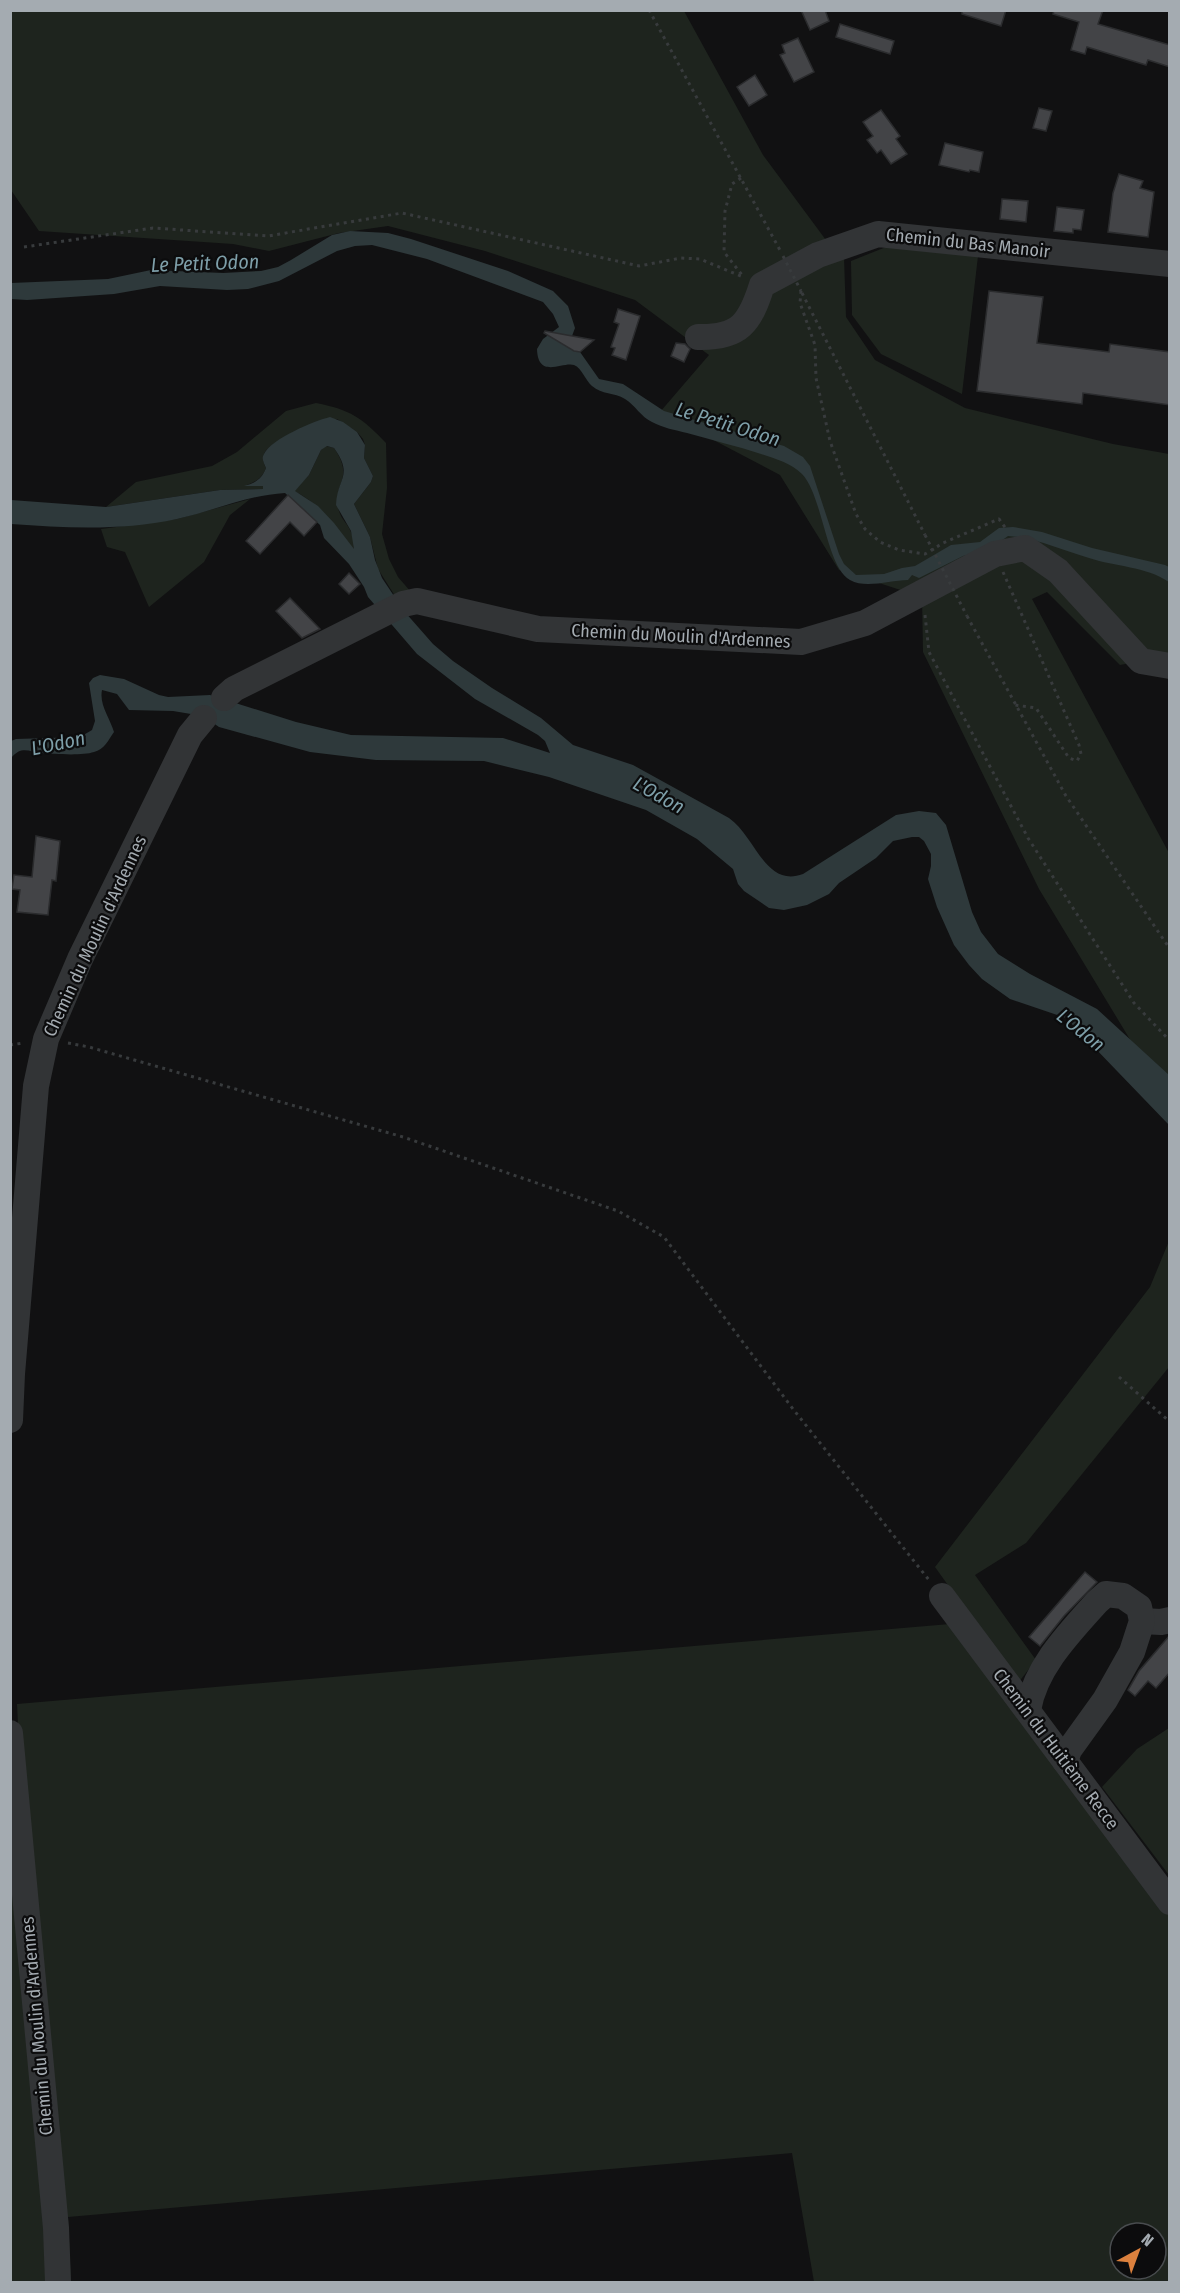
<svg xmlns="http://www.w3.org/2000/svg" width="1180" height="2293" viewBox="0 0 1180 2293" font-family="'Fira Sans Condensed',sans-serif">
<style>
.green{fill:#1e241e;fill-rule:evenodd}
.water{fill:#2e393b;fill-rule:evenodd}
.building{fill:#434447;stroke:#2b2c2e;stroke-width:1.5}
.lines{fill:none;stroke-linecap:round;stroke-linejoin:round}
.path{stroke:#383b3d;stroke-width:3;stroke-dasharray:3 4.5;stroke-linecap:butt}
.minor{stroke:#323436;stroke-width:26}
.path-bridge{stroke:#383b3d;stroke-width:3;stroke-dasharray:3 4.5;stroke-linecap:butt}
.labels{text-anchor:middle;dominant-baseline:central;stroke-width:4.5;stroke-linejoin:round;paint-order:stroke}
.street-label{font-size:18px;fill:#a4abb1;stroke:#0c0c0d}
.water-label{font-size:20px;font-style:italic;fill:#7e9fa9;stroke:#0c0c0d}
</style>
<rect width="100%" height="100%" fill="#111112"/>
<g class="green">
<path d="M10 11H684L763 155 840 259 844 257 846 317 875 360 965 408 1113 444 1169 454V666L1141 661 1120 665 1047 592 1032 599 1169 853V1104L1039 889 923 652 922 597 839 570 780 475 660 412 709 355 635 300 485 251 388 226 339 233 269 251 233 244 39 231 11 190Z"/>
<path d="M886 247 978 256 962 394 881 354 852 315 851 261Z"/>
<path d="M316 403C351 410 361 417 386 443L387 488 382 534 389 559 398 577 411 592 395 596 378 569 370 537 354 504 371 482 373 476 364 458 365 445 363 439 357 432 337 419C321 425 270 438 264 454 262 459 264 464 266 468 263 477 256 482 247 485L263 486V489L220 490 106 507 136 482 212 466 237 452 286 411Z"/>
<path d="M326 446 334 448C356 480 331 483 339 511 341 519 348 524 351 532 354 538 354 544 354 550 336 528 321 504 294 491L309 475 321 450Z"/>
<path d="M250 499 230 515 204 562 149 607 125 552 107 547 101 529 177 519Z"/>
<path d="M1169 1241V1367L1026 1543 975 1575 1036 1660 1018 1683 935 1567 1150 1287Z"/>
<path d="M950 1624 1169 1909V2282H814L792 2153 68 2217 71 2282H11L10 1766 20 1765 17 1704ZM1120 2233H1156V2269H1120Z"/>
<path d="M1169 1728V1875L1102 1787 1137 1749Z"/>
</g>
<g class="water">
<path d="M350 231 388 233 411 239 508 271 553 291 568 306 575 328 572 336 580 352 599 379 623 384 664 411 784 446 803 457 810 466 839 554 844 564 856 575 884 574 902 568 915 566 951 545 980 542 999 528 1013 527 1042 532 1092 548 1165 565 1169 567V582C1145 566 1116 567 1089 558 1061 550 1037 538 1008 536L990 549 963 556 919 578 912 575 908 580C890 580 866 589 850 580 826 567 823 496 802 474 791 463 775 459 761 454 737 446 711 440 687 433 675 430 663 428 652 422 641 417 635 405 625 399 614 392 602 395 592 386 585 380 582 368 574 365 563 361 538 380 537 349L543 339 559 327 553 314 543 302 427 259 372 245 355 246 337 251 279 281 248 289 227 290 160 286 114 294 27 300 11 299V283L108 279 151 270 223 273 261 271 278 267 291 260 332 235Z"/>
<path d="M330 417 343 422 357 432 365 445 364 458 373 476 371 482 354 504 370 537 375 560 382 578 404 611 433 644 453 661 492 688 541 718 573 745 633 765 729 818C756 837 765 888 803 874L896 815 919 811 936 813 946 825 972 912 981 932 998 954 1030 974 1097 1009 1169 1075V1125L1066 1018 1010 999 982 979 969 965 954 945 937 907 928 879 931 866V854L924 841 919 837H912L893 841 876 858 839 883 829 894 807 905 784 910 769 908 744 891 738 884 733 869 697 839 646 810 549 777 484 761 376 760 310 752 219 727 203 716 173 711 129 710 117 694 102 690C99 705 110 718 114 732 109 739 104 750 94 752 82 756 55 754 41 753 29 752 22 745 11 758V741L16 739 80 737 92 730 95 721 89 683 93 678 100 675 124 679 159 695 168 697 210 695 296 722 351 735 503 738 550 753 545 741 538 735 475 699 417 654 368 597 364 587 349 564 324 538 320 525 285 493C248 495 213 511 177 519 121 531 67 528 11 524V500L106 507 220 490 263 489V486H244C255 483 262 479 266 468 264 463 261 459 264 454 271 439 314 421 330 417ZM327 446 334 448C354 476 337 478 336 505L351 531 354 549 334 523 318 506 295 491 309 475 321 450Z"/>
</g>
<g class="building">
<path d="M801 10H825L829 21 810 30Z"/>
<path d="M962 10H1006L1001 26 962 14Z"/>
<path d="M1054 10H1103L1098 24 1170 45V67L1148 60 1146 65 1087 47 1085 54 1071 50 1079 22 1053 14Z"/>
<path d="M840 24 894 41 890 54 836 37Z"/>
<path d="M798 38 814 72 794 82 780 55 785 53 782 45Z"/>
<path d="M755 75 767 95 749 106 737 87Z"/>
<path d="M1039 108 1052 111 1046 131 1033 128Z"/>
<path d="M881 110 900 136 896 139 907 154 891 164 881 150 877 153 867 140 873 136 863 122Z"/>
<path d="M945 143 983 152 979 172 970 170 969 172 939 165Z"/>
<path d="M1119 174 1143 181 1140 188 1154 192 1148 237 1108 232 1113 193Z"/>
<path d="M1002 199 1028 201 1026 222 1000 219Z"/>
<path d="M1057 207 1084 210 1081 230 1073 229V233L1054 231Z"/>
<path d="M989 291 1043 297 1037 343 1109 352 1110 344 1170 352V405L1083 393 1082 404 977 391Z"/>
<path d="M618 309 640 316 626 360 612 355 615 348 611 347 619 324 614 322Z"/>
<path d="M545 331 594 340 580 352 574 351 544 333Z"/>
<path d="M676 343 685 344 690 349 684 362 671 356Z"/>
<path d="M288 495 317 522 304 536 290 522 260 554 246 541Z"/>
<path d="M349 573 360 584 349 594 339 584Z"/>
<path d="M290 598 320 629 302 638 276 611Z"/>
<path d="M36 836 60 841 56 881 52 880 48 915 17 912 20 890 12 889 14 875 32 877Z"/>
<path d="M1085 1572 1097 1582 1064 1616 1040 1646 1029 1637Z"/>
<path d="M1170 1635V1672L1156 1688 1148 1681 1135 1696 1128 1690 1139 1671Z"/>
</g>
<g class="lines">
<g class="path">
<path d="M649 10 781 252"/>
<path d="M741 178 732 184 725 211 724 252 742 275"/>
<path d="M24 247 153 228 268 236 402 213 639 266 681 258 700 259 743 277"/>
<path d="M801 291 800 303 815 345 816 378 830 441 856 514 865 529 880 542 899 550 925 554 943 543 999 519 1007 530"/>
<path d="M802 293 925 535"/>
<path d="M1003 572 1079 745 1081 754 1077 761 1069 758 1036 708 1015 705"/>
<path d="M925 615 929 652 1028 838 1134 1003 1170 1041"/>
<path d="M967 616 1066 796 1170 949"/>
<path d="M68 1043 89 1047 403 1137 618 1211 664 1237 793 1409 929 1580"/>
<path d="M10 1045 23 1043"/>
<path d="M1119 1377 1170 1422"/>
</g>
<g class="minor">
<path d="M698 337C740 338 750 323 762 285L818 255 878 234 1170 264"/>
<path d="M224 698 234 689 403 604 417 601 538 629 801 642 865 623 995 554 1025 548 1058 571 1141 661 1170 666"/>
<path d="M10 1420 12 1374 36 1086 46 1039 80 959 190 735 204 718"/>
<path d="M942 1596 1170 1902"/>
<path d="M1142 1621 1161 1622 1170 1620"/>
<path d="M1028 1710C1035 1668 1069 1633 1097 1602L1106 1594 1123 1596 1139 1607 1142 1621 1132 1652 1105 1700 1069 1750 1065 1761"/>
<path d="M10 1733 56 2228 58 2282"/>
</g>
<g class="path-bridge">
<path d="M783 256 801 291"/>
<path d="M925 535 967 616"/>
</g>
</g>
<g class="labels">
<g class="street-label">
<text transform="translate(968 243) rotate(6)">Chemin du Bas Manoir</text>
<text transform="translate(681 636) rotate(3)">Chemin du Moulin d'Ardennes</text>
<text transform="translate(95 936) rotate(-65)">Chemin du Moulin d'Ardennes</text>
<text transform="translate(1056 1749) rotate(53)">Chemin du Huitième Recce</text>
<text transform="translate(37 2026) rotate(-95)">Chemin du Moulin d'Ardennes</text>
</g>
<g class="water-label">
<text transform="translate(205 263) rotate(-2)">Le Petit Odon</text>
<text transform="translate(728 424) rotate(17)">Le Petit Odon</text>
<text transform="translate(58 743) rotate(-12)">L'Odon</text>
<text transform="translate(659 795) rotate(29)">L'Odon</text>
<text transform="translate(1081 1030) rotate(39)">L'Odon</text>
</g>
</g>
<rect width="1180" height="2293" fill="none" stroke="#a4abb1" stroke-width="24"/>
<g transform="translate(1138 2251) rotate(41)"><circle r="28" fill="#0c0c0d" stroke="#494c4f" stroke-width="1.5"/>
<path d="M0-4.5L10 22L0 15L-10 22Z" fill="#dc813e"/>
<text y="-9" font-size="16" font-weight="bold" text-anchor="middle" fill="#a4abb1">N</text>
</g>
</svg>
